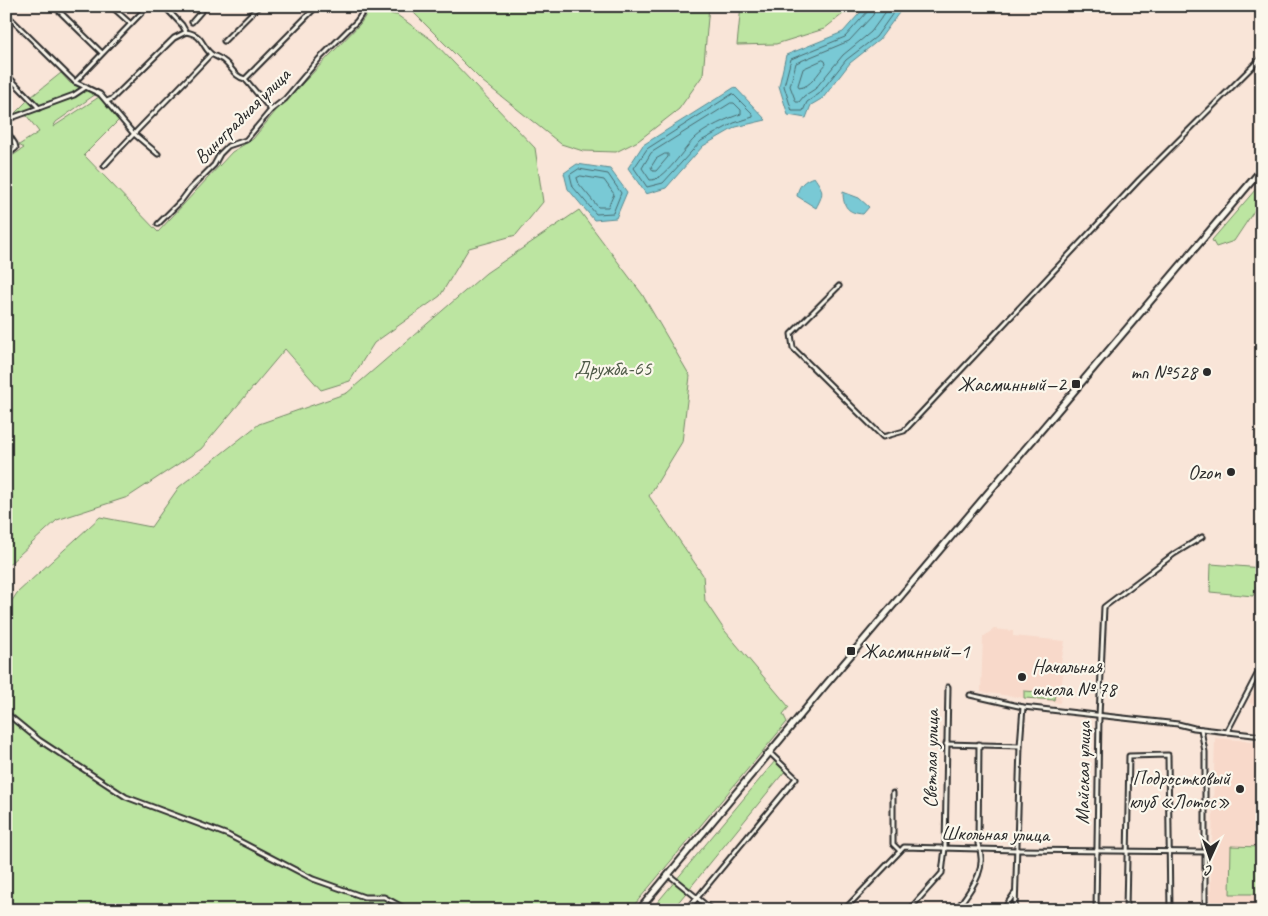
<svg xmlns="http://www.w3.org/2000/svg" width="1268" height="916" viewBox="0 0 1268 916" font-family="Caveat,sans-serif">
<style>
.built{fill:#f8d9ca}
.green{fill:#bce5a1;stroke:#748866}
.water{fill:#79c9d5;stroke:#5a8a91}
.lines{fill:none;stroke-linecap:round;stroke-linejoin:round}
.shore{stroke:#4a6a6f;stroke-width:1}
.minor-casing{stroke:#2b2b2b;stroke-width:7}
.secondary-casing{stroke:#2b2b2b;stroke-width:9}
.minor{stroke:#fbf7ec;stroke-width:3}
.secondary{stroke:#fbf7ec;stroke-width:5}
.poi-dot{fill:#2b2b2b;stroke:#fbf7ec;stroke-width:2}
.labels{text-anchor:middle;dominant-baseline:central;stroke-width:4.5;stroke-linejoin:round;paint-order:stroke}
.street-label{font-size:20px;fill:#2b2b2b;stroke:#fbf7ec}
.park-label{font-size:20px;fill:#4f5a48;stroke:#fbf7ec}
.poi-label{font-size:20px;fill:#2b2b2b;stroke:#fbf7ec;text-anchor:end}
</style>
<rect width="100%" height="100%" fill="#f9e5d8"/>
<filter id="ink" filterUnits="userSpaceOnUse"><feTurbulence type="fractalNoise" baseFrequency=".02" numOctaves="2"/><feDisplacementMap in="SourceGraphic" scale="10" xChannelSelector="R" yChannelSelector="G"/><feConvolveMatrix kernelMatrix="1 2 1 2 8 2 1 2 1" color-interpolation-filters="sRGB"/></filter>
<g filter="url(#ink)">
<g class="built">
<path d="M994 629 1013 631V636L1065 641 1061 663H1064L1060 703 981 692 983 637Z"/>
<path d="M1262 675V707L1254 706 1249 702Z"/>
<path d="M1215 738 1262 742V910H1210Z"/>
</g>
<g class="green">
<path d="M372 6C382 6 387 15 397 15L432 40 535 148 543 202 516 235 469 248 440 296 374 343 350 381 321 390 285 349 201 449 128 497 57 520 6 567V160L24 148 19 145 39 132 27 116 15 113 31 97 61 73 70 83 93 91 96 94 56 122 53 127 99 97 119 120 84 155 158 232 232 152 253 139 275 112 360 24Z"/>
<path d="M407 6H709L703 75 679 109 638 141 616 152 583 151 561 144 482 81Z"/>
<path d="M741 6H853L824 29 776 44 737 45Z"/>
<path d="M1262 182V199L1234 241 1216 247 1212 240Z"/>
<path d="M579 210 642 294 690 376 682 442 649 496 703 575 705 601 725 631 789 707 783 714 787 722 630 910H6V610L17 593 100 517 151 527 179 487 259 424 347 393 486 273Z"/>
<path d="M1211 564 1262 568 1253 596 1210 592Z"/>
<path d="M1024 691 1055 693 1054 700 1024 698Z"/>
<path d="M775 761 785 771 672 910H651Z"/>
<path d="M1231 846 1262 847 1261 894H1230Z"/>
</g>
<g class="water">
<path d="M866 6H904L879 40 850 63 823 98 811 105 806 118 788 115 779 86 786 55 843 32Z"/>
<path d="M735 87 766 120 736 127 703 146 666 188 646 194 628 168 643 145Z"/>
<path d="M577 164 610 169 627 192 616 218 594 220 568 189 564 173Z"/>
<path d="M814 177C824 191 824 193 816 208L797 196C798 186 804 180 814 177Z"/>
<path d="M843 192 859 198 869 207 863 214C848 213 843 207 843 192Z"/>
</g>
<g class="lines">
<g class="shore">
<path d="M869 6 868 11 845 37 791 59 784 86 792 111H803L807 102 819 94 846 60 876 37 898 6"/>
<path d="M876 6 873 15 849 41 796 63 790 86 796 102H799L804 96 815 89 843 55 871 32 890 6"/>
<path d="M823 60 825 61 826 64C818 73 811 87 799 88L798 85 803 69Z"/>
<path d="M733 94 753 114V117L734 123 701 141 663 183 647 187 634 168 647 149Z"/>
<path d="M731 103H734L741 110V114C728 118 706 128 695 138 684 148 665 181 650 180L642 168 651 153Z"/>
<path d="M665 154H668V157L656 171H653L651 167 656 159Z"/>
<path d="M579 169 608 174 621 193 613 213 596 214 573 187 570 175Z"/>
<path d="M581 176 604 180 614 194 608 207H598L579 184 577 178Z"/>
</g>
<g class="minor-casing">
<g id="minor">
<path d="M54 6 102 53"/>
<path d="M111 6 131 24"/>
<path d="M164 6 182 25 186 32C204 35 201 46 211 54 216 57 221 58 225 62 232 68 235 77 245 79L271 110"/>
<path d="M6 14 75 82 100 94 133 133 158 154"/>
<path d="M192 22 206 6"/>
<path d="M224 41 259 6"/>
<path d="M6 74 39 108"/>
<path d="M245 79 317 6"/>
<path d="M75 82 148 6"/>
<path d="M107 101 112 99 174 38 186 32"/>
<path d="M6 120 74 95 86 87"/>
<path d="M6 130 15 144 16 148 6 156"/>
<path d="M104 166C138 128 176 92 211 54"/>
<path d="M158 224 181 201 190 189 214 165 220 154 228 146 246 140 271 110 285 99 319 59 357 21 367 6"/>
<path d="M839 286 791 334 793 348 883 437 904 431 1139 180 1262 57"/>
<path d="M970 695 1023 707 1178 724 1194 728 1262 736"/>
<path d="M6 713 39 740 126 797 228 835 313 879 364 897H384L408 910"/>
<path d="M1201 729 1205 752V910"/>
<path d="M1227 732 1262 665"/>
<path d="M946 744 1020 746"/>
<path d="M893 793V844L900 851"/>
<path d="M669 875 712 910"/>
<path d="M687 910 796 778 770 753"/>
<path d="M844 910 904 847 1017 850 1206 852"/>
<path d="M909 910 942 873 945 848 948 687"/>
<path d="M956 910C970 890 989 870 978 844L979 744"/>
<path d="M1003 910 1014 894"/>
<path d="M1015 910 1020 746 1023 707"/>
<path d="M1096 910 1099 716 1104 607 1174 554 1202 537"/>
<path d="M1126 910 1129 756 1168 755 1170 910"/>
</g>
</g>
<g class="secondary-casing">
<path id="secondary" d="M639 910 823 688 1262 169"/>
</g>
<use href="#minor" class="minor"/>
<use href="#secondary" class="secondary"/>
</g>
</g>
<g class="poi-dot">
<circle cx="1207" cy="372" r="5"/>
<rect x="1071" y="379" width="10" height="10" rx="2.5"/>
<circle cx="1231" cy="472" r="5"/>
<rect x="846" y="646" width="10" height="10" rx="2.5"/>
<circle cx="1022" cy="677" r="5"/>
<circle cx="1240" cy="789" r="5"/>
</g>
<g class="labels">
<g class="street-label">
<text transform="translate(242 116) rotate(-45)">Виноградная улица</text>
<text transform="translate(931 759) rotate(-89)">Светлая улица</text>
<text transform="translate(1083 773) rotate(-89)">Майская улица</text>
<text transform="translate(995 834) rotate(1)">Школьная улица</text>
</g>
<g class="park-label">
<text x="613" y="368">Дружба-65</text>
</g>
<g class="poi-label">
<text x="1197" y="372">тп №528</text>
<text x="1066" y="384">Жасминный—2</text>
<text x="1221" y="472">Ozon</text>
<text x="861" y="651" text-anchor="start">Жасминный—1</text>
<text x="1032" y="666" text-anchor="start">Начальная<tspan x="1032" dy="23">школа № 78</tspan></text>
<text x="1230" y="778">Подростковый<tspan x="1230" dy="23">клуб «Лотос»</tspan></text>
</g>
</g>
<rect width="1268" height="916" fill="none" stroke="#fbf7ec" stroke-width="25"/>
<rect x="12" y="12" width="1243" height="891" fill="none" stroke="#2b2b2b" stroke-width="2" filter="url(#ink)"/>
<g transform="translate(1210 858) rotate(183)" stroke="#fbf7ec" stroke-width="4" paint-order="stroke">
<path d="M0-4L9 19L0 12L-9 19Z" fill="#2b2b2b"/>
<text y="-8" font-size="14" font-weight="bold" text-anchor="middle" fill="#2b2b2b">С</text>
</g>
</svg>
